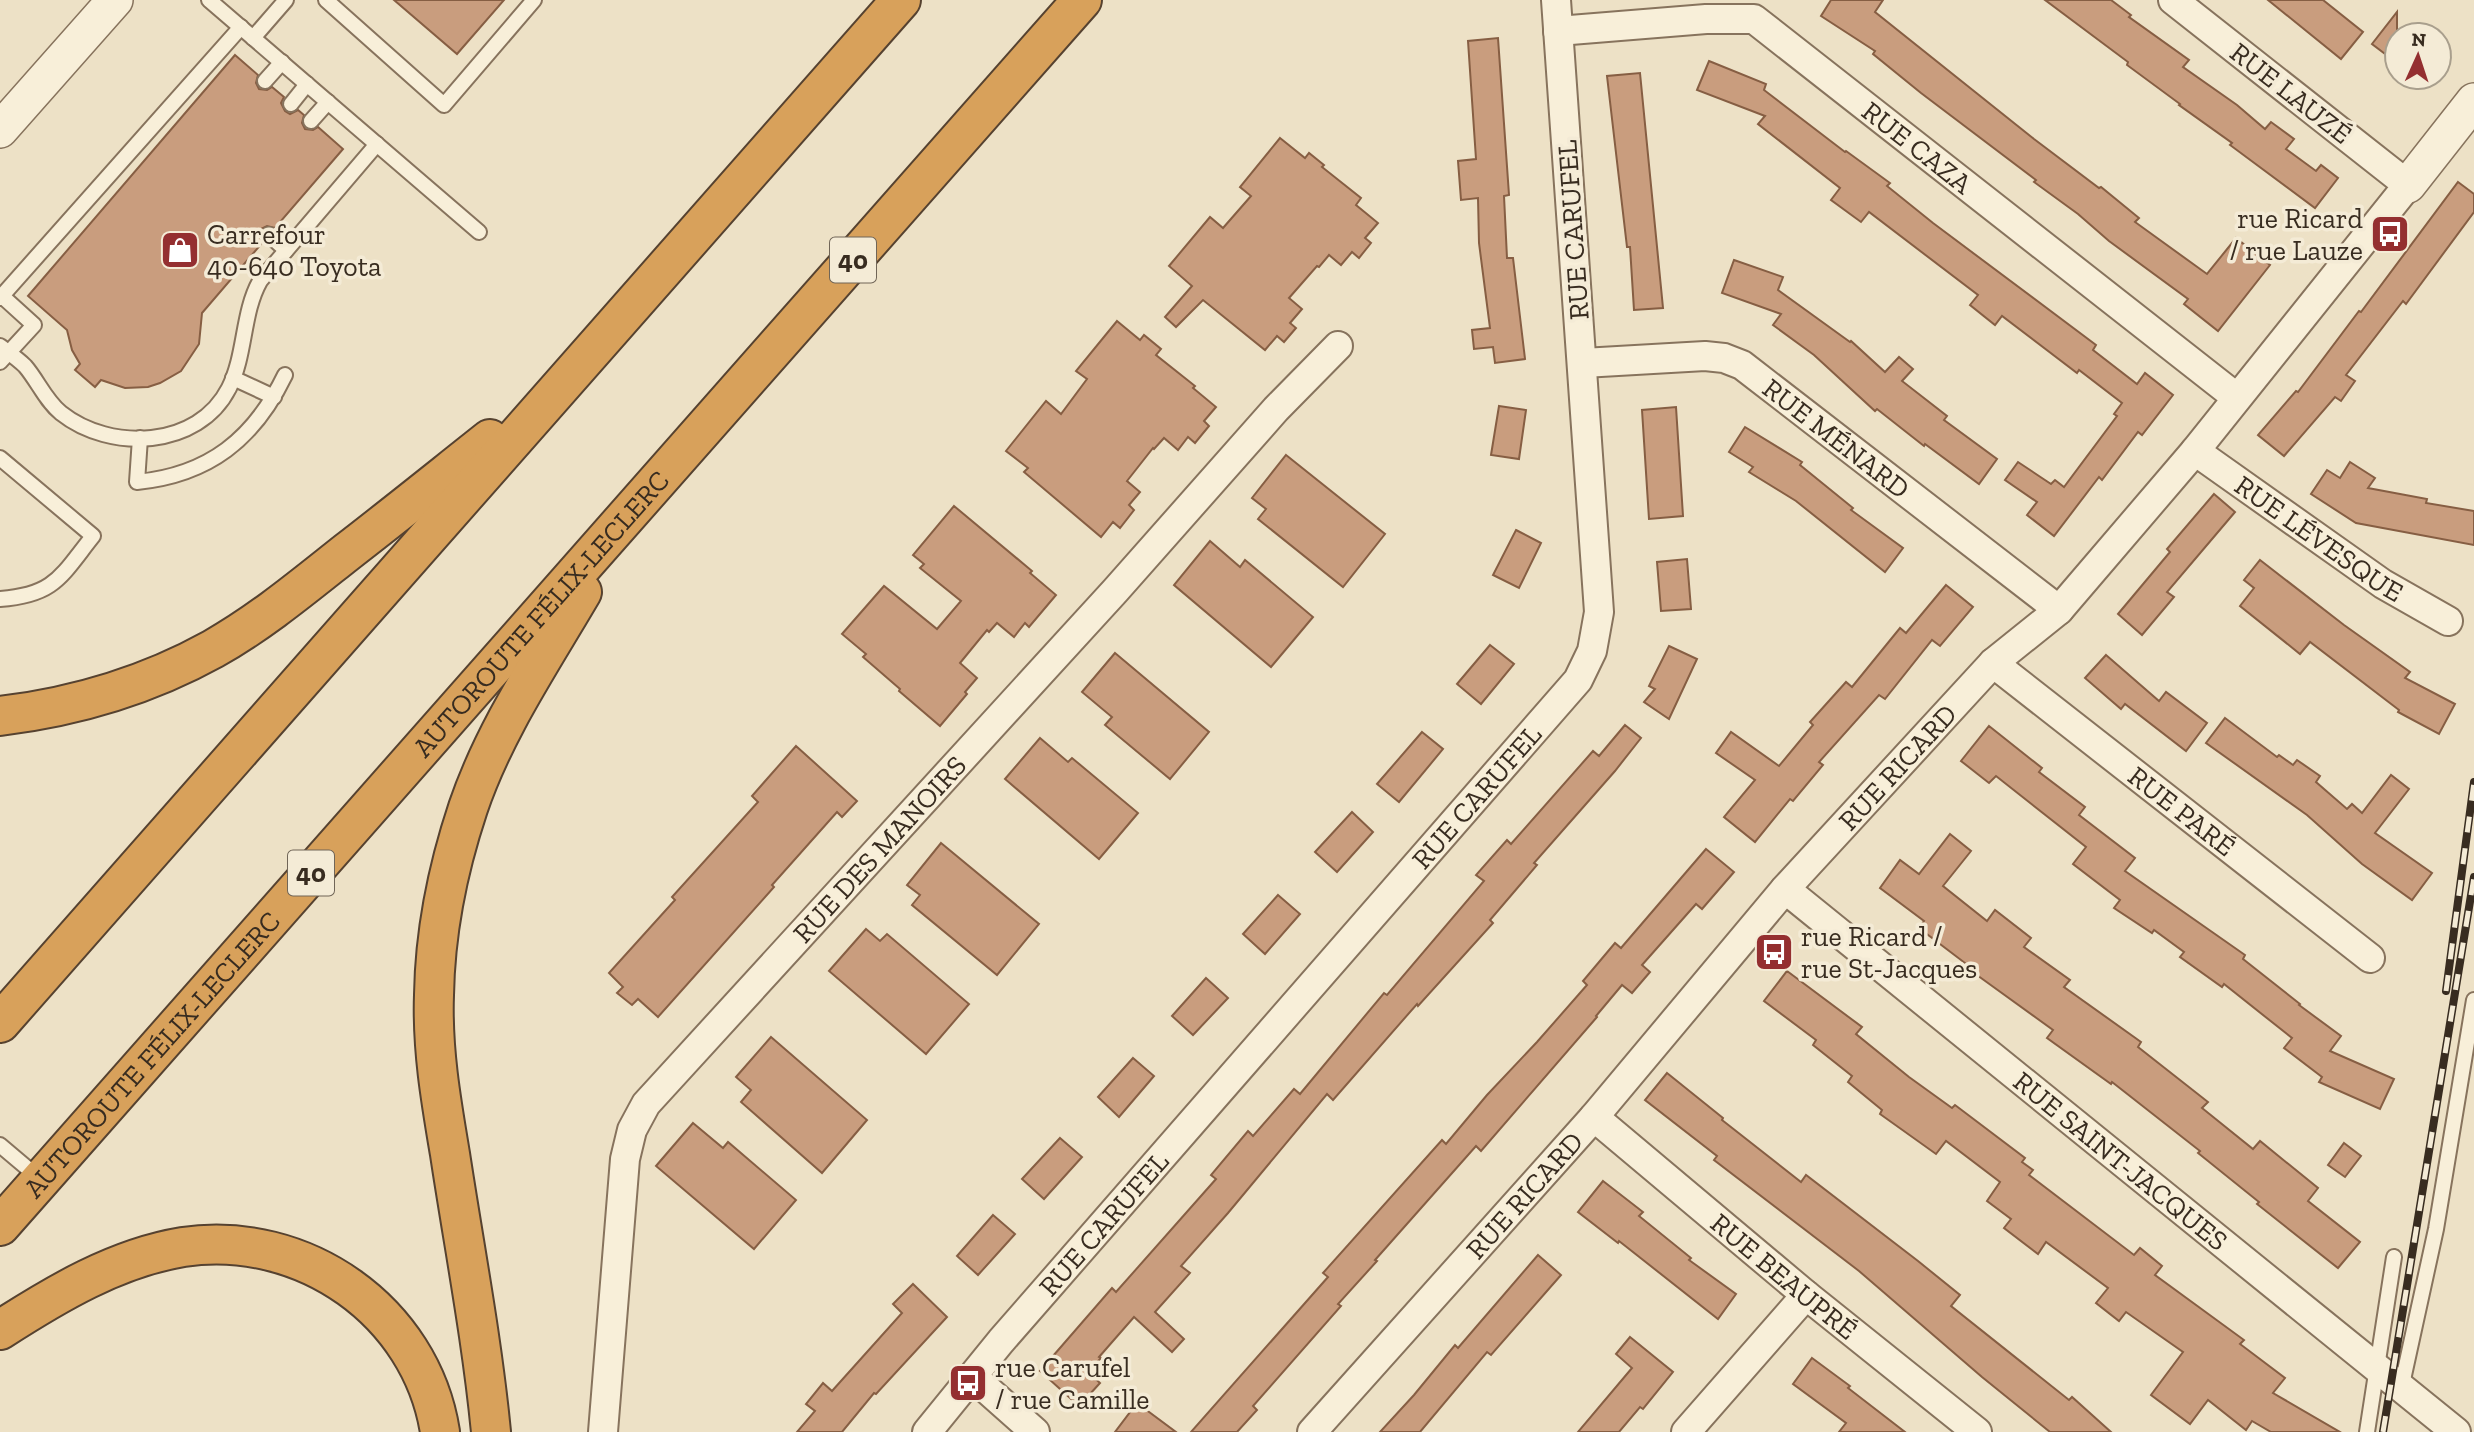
<svg xmlns="http://www.w3.org/2000/svg" width="2474" height="1432" viewBox="0 0 2474 1432" font-family="'Zilla Slab',serif">
<style>
.building{fill:#c99d7e;stroke:#865e43;stroke-width:2}
.lines{fill:none;stroke-linecap:round;stroke-linejoin:round}
.service-casing{stroke:#87735d;stroke-width:18}
.minor-casing{stroke:#87735d;stroke-width:32}
.tertiary-casing{stroke:#87735d;stroke-width:38}
.motorway-casing{stroke:#564230;stroke-width:42}
.service{stroke:#f8efd9;stroke-width:14}
.minor{stroke:#f8efd9;stroke-width:28}
.tertiary{stroke:#f8efd9;stroke-width:35}
.motorway{stroke:#d8a15b;stroke-width:38}
.rail-casing{stroke:#382c20;stroke-width:8}
.rail{stroke:#f4ebd6;stroke-width:5;stroke-dasharray:16;stroke-linecap:butt}
.labels{text-anchor:middle;dominant-baseline:central;stroke-width:7;stroke-linejoin:round;paint-order:stroke}
.shield{fill:#f4ebd6;stroke:#706557;stroke-width:2}
.shield-label{font-size:26px;font-weight:bold;fill:#382c20}
.street-label{font-size:28px;fill:#382c20;stroke:#f4ebd6}
.poi-label{font-size:28px;fill:#382c20;stroke:#f4ebd6;text-anchor:start}
</style>
<rect width="100%" height="100%" fill="#ede1c6"/>
<g class="building">
<path d="M394 0H504L457 54Z"/>
<path d="M1831 0H1883L1875 12 2034 139 2099 188 2101 187 2139 218 2135 222 2207 274 2236 238 2270 265 2218 331 2184 304 2188 299 2109 241 2078 214 2034 182 2036 180 1921 93 1873 54 1875 51 1821 16Z"/>
<path d="M2045 0H2111L2131 15 2129 17 2189 60 2183 67 2237 105 2265 129 2271 122 2294 139 2286 149 2316 171 2321 165 2338 178 2315 208 2230 145 2232 143 2179 105 2180 104 2127 65 2128 62Z"/>
<path d="M2268 0H2323L2363 32 2341 59Z"/>
<path d="M2397 12V63L2372 44Z"/>
<path d="M1498 38 1509 195 1504 196 1507 258H1513L1525 359 1495 363 1493 347 1474 349 1472 330 1490 328 1479 243 1478 198 1461 200 1458 161 1476 159 1468 41Z"/>
<path d="M235 55 258 75 256 83 259 89 267 90 272 87 284 97 281 103 285 111 290 114 298 110 304 115 302 123 305 129 313 130 318 127 343 149 275 228 267 226 261 229 260 237 263 242 202 313 199 344 181 371 160 383 148 387 125 388 101 380 95 387 75 370 80 364 72 350 67 330 28 296Z"/>
<path d="M1709 61 1766 84 1764 90 1845 152 1846 151 1890 183 1887 186 1933 223 2096 345 2093 350 2137 384 2145 373 2173 395 2142 435 2138 432 2102 480 2099 477 2054 536 2027 515 2037 502 2005 480 2018 462 2051 484 2055 480 2064 487 2117 416 2114 414 2122 403 2079 370 2077 373 2002 316 1995 325 1970 305 1978 295 1869 212 1861 222 1831 200 1840 188 1758 124 1765 116 1697 90Z"/>
<path d="M1640 73 1663 308 1634 310 1630 247H1627L1607 76Z"/>
<path d="M1280 138 1305 158 1309 153 1324 165 1322 167 1361 198 1356 205 1378 223 1365 238 1371 243 1359 258 1352 252 1341 265 1329 255 1319 267 1317 266 1289 298 1302 309 1290 323 1296 328 1284 342 1277 336 1265 350 1203 300 1176 327 1165 317 1192 286 1169 266 1210 217 1223 228 1251 196 1240 187Z"/>
<path d="M2458 182 2474 194V212L2406 304 2403 301 2346 375 2355 381 2341 401 2335 397 2284 456 2258 435 2296 391 2298 392 2359 311 2361 312Z"/>
<path d="M1734 260 1783 277 1778 290 1850 342 1851 341 1885 372 1899 357 1913 369 1902 381 1947 416 1944 420 1997 459 1979 484 1925 444 1924 446 1877 409 1875 411 1814 355 1773 325 1781 314 1722 293Z"/>
<path d="M1117 321 1140 340 1144 335 1161 349 1156 355 1195 386 1193 388 1216 407 1204 421 1209 426 1195 443 1188 437 1178 450 1164 438 1154 449 1153 448 1127 481 1140 492 1129 505 1134 510 1120 528 1113 522 1101 537 1024 472 1028 468 1006 451 1046 401 1061 414 1087 379 1076 371Z"/>
<path d="M1499 406 1526 410 1519 459 1491 455Z"/>
<path d="M1676 407 1683 516 1649 519 1642 410Z"/>
<path d="M1745 427 1802 462 1800 465 1853 508 1851 510 1903 548 1885 572 1796 501 1749 472 1753 467 1729 452Z"/>
<path d="M1286 455 1385 534 1343 587 1258 519 1266 509 1252 498Z"/>
<path d="M2350 462 2375 478 2368 488 2427 499 2426 503 2474 511V545L2356 523 2311 494 2327 470 2340 478Z"/>
<path d="M2214 494 2235 512 2167 592 2174 597 2142 635 2118 614 2170 552 2167 549Z"/>
<path d="M954 506 1032 571 1030 573 1056 595 1029 627 1025 623 1014 637 997 623 989 632 987 630 960 663 977 678 965 692 967 694 940 726 899 691 900 689 863 657 866 654 842 634 884 586 937 629 961 601 920 568 924 564 913 555Z"/>
<path d="M1516 530 1541 543 1519 588 1493 575Z"/>
<path d="M1210 541 1240 567 1245 560 1313 617 1271 667 1174 585Z"/>
<path d="M1687 559 1691 609 1661 611 1657 562Z"/>
<path d="M2260 560 2344 625 2410 672 2405 678 2455 704 2439 734 2398 712 2399 710 2310 642 2300 654 2240 606 2254 588 2244 580Z"/>
<path d="M1946 585 1973 607 1940 646 1932 640 1885 699 1879 695 1819 762 1823 765 1793 801 1790 799 1755 842 1724 817 1755 780 1716 753 1731 732 1779 766 1813 725 1810 722 1846 682 1852 687 1900 628 1906 633Z"/>
<path d="M1490 645 1514 664 1481 704 1457 684Z"/>
<path d="M1669 646 1697 659 1669 719 1644 702 1655 689 1649 686Z"/>
<path d="M1115 653 1209 732 1170 779 1105 725 1112 717 1082 692Z"/>
<path d="M2106 655 2159 701 2166 692 2207 723 2186 751 2125 704 2121 709 2085 678Z"/>
<path d="M2225 718 2277 757 2279 755 2293 765 2297 760 2320 776 2316 782 2347 809 2352 804 2362 813 2391 775 2409 789 2375 833 2432 873 2412 900 2362 864 2307 815 2206 743Z"/>
<path d="M1625 725 1641 738 1615 771 1534 863 1537 865 1490 920 1493 923 1418 1006 1417 1004 1333 1100 1327 1094 1228 1213 1181 1266 1190 1273 1155 1312 1184 1339 1172 1352 1134 1317 1099 1357 1101 1358 1088 1372 1100 1383 1079 1406 1040 1371 1112 1288 1116 1292 1216 1179 1211 1175 1248 1131 1253 1136 1294 1089 1300 1094 1384 993 1387 995 1484 881 1476 875 1507 840 1511 844 1593 751 1599 756Z"/>
<path d="M1989 726 2042 768 2039 772 2085 807 2079 815 2135 858 2125 871 2245 955 2243 959 2300 1004 2299 1005 2341 1036 2330 1051 2394 1079 2380 1109 2319 1082 2322 1077 2284 1048 2292 1038 2224 984 2222 987 2180 957 2184 952 2154 930 2152 933 2114 908 2120 900 2073 864 2086 847 1996 776 1989 783 1961 761Z"/>
<path d="M1422 732 1443 749 1399 802 1377 784Z"/>
<path d="M1040 738 1068 762 1072 758 1138 813 1099 859 1005 779Z"/>
<path d="M796 746 857 801 842 817 837 812 772 885 774 887 658 1017 638 999 632 1005 617 993 623 987 609 973 675 900 672 897 758 802 752 796Z"/>
<path d="M1352 812 1373 832 1337 872 1315 852Z"/>
<path d="M1950 834 1971 851 1943 886 1987 921 1995 910 2031 938 2024 947 2070 980 2064 987 2141 1042 2138 1047 2208 1102 2202 1108 2253 1149 2260 1141 2318 1188 2308 1201 2360 1242 2338 1268 2257 1204 2259 1202 2198 1153 2200 1151 2112 1082 2111 1084 2047 1038 2053 1030 1963 965 1965 963 1919 928 1924 921 1880 888 1900 860 1919 874Z"/>
<path d="M941 843 1039 924 997 975 912 905 920 895 907 885Z"/>
<path d="M1706 849 1734 872 1702 909 1696 904 1642 965 1650 972 1632 993 1622 985 1596 1016 1597 1017 1481 1151 1476 1146 1375 1260 1377 1261 1338 1304 1341 1306 1253 1406 1257 1410 1237 1432H1191L1328 1277 1323 1273 1442 1140 1446 1144 1487 1095 1537 1042 1587 985 1583 981 1615 943 1621 948Z"/>
<path d="M1278 895 1300 914 1265 954 1243 934Z"/>
<path d="M866 929 880 941 887 934 969 1004 926 1054 829 971Z"/>
<path d="M1787 971 1862 1027 1856 1034 1909 1077 1952 1108 1955 1105 2025 1158 2022 1162 2033 1170 2029 1175 2134 1255 2140 1248 2162 1266 2155 1275 2244 1340 2240 1344 2285 1378 2273 1393 2340 1432H2271L2252 1421 2246 1430 2208 1400 2190 1424 2151 1395 2183 1352 2126 1312 2119 1321 2096 1303 2108 1288 2046 1242 2038 1254 2004 1228 2011 1219 1987 1201 2000 1182 1946 1141 1936 1154 1880 1114 1882 1110 1848 1082 1852 1076 1813 1045 1816 1040 1764 1001Z"/>
<path d="M1206 978 1228 998 1193 1035 1172 1016Z"/>
<path d="M771 1037 867 1120 822 1173 741 1102 751 1090 736 1077Z"/>
<path d="M1133 1058 1154 1076 1119 1117 1098 1097Z"/>
<path d="M1667 1073 1723 1118 1722 1120 1801 1182 1806 1175 1918 1261 1960 1295 1951 1306 2069 1400 2072 1397 2111 1432H2050L1982 1377 1859 1271 1714 1160 1717 1156 1645 1100Z"/>
<path d="M693 1123 723 1148 728 1142 796 1200 754 1249 656 1166Z"/>
<path d="M1060 1138 1082 1157 1044 1199 1022 1179Z"/>
<path d="M2344 1143 2361 1156 2345 1177 2328 1165Z"/>
<path d="M1603 1181 1643 1212 1639 1216 1691 1258 1689 1260 1736 1294 1718 1319 1619 1241 1618 1243 1578 1212Z"/>
<path d="M993 1215 1015 1234 978 1275 957 1256Z"/>
<path d="M1538 1255 1561 1275 1491 1355 1487 1352 1420 1432H1380L1414 1395 1455 1345 1458 1348Z"/>
<path d="M913 1284 947 1317 876 1394 874 1393 842 1432H797L815 1411 806 1404 823 1383 832 1391 902 1313 893 1304Z"/>
<path d="M1630 1337 1673 1372 1643 1409 1640 1407 1619 1432H1578L1632 1368 1616 1354Z"/>
<path d="M1812 1358 1850 1386 1848 1388 1905 1432H1839L1846 1423 1793 1384Z"/>
<path d="M1137 1403 1176 1432H1115Z"/>
</g>
<g class="lines">
<g class="service-casing">
<g id="service">
<path d="M209 0 479 232"/>
<path d="M326 0 444 105 534 0"/>
<path d="M253 38 286 0"/>
<path d="M265 81 282 62"/>
<path d="M291 104 307 84"/>
<path d="M311 121 328 102"/>
<path d="M269 235 286 250"/>
<path d="M0 298 241 27"/>
<path d="M0 346C8 352 18 359 25 366 38 381 45 400 61 413 110 452 198 449 229 388 246 354 242 313 260 281L377 144"/>
<path d="M0 362 34 325 2 296"/>
<path d="M233 378 274 397"/>
<path d="M140 438 137 482C209 475 254 439 285 375"/>
<path d="M0 458 93 536C61 576 55 595 0 599"/>
<path d="M0 1145 39 1178"/>
<path d="M2401 1389 2436 1229 2474 1000"/>
<path d="M2367 1432 2394 1257"/>
</g>
</g>
<g class="minor-casing">
<g id="minor">
<path id="s1" d="M1558 31 1706 19H1754L2236 397"/>
<path id="s2" d="M1583 363 1705 356 1724 358 1742 365 2059 610"/>
<path id="s3" d="M2195 451 2383 584 2448 621"/>
<path id="s4" d="M1993 663 2370 958"/>
<path id="s5" d="M1785 889 2456 1432"/>
<path id="s6" d="M1594 1117 1806 1295 1977 1432"/>
<path d="M973 1377 1035 1432"/>
<path id="s7" d="M603 1432 625 1159 632 1130 646 1104 1115 591 1276 409 1338 346"/>
<path id="s8" d="M927 1432 1001 1341 1578 680 1592 651 1599 612 1556 0"/>
<path id="s9" d="M1312 1432 1594 1117 1785 889 1993 663 2059 610 2195 451 2408 185 2173 0"/>
<path d="M1686 1432 1806 1295"/>
</g>
</g>
<g class="tertiary-casing">
<g id="tertiary">
<path d="M0 130 115 0"/>
<path d="M2408 185 2474 101"/>
</g>
</g>
<g class="motorway-casing">
<g id="motorway">
<path d="M0 716C74 707 148 685 213 649 261 622 304 586 347 552 395 515 442 477 490 439"/>
<path d="M0 1023 901 0"/>
<path id="s10" d="M0 1226 1082 0"/>
<path d="M0 1330C56 1294 116 1258 183 1247 303 1229 421 1311 440 1432"/>
<path d="M491 1432C482 1339 464 1246 450 1154 441 1101 432 1049 434 995 435 932 448 868 468 808 494 731 541 662 582 592"/>
</g>
</g>
<use href="#service" class="service"/>
<use href="#minor" class="minor"/>
<use href="#tertiary" class="tertiary"/>
<use href="#motorway" class="motorway"/>
<g class="rail-casing">
<g id="rail">
<path d="M2446 991 2474 782"/>
<path d="M2383 1432 2474 877"/>
</g>
</g>
<use href="#rail" class="rail"/>
</g>
<defs>
<g id="bus-square" transform="scale(2.0125)"><rect x="-9" y="-9" width="18" height="18" rx="4" fill="#942f30" stroke="#f4ebd6"/><path d="M-5-6H5V4H4V6H2V4H-2V6H-4V4H-5ZM-3.5-4V0h7V-4ZM-3.5 1.2v1.5H-2V1.2ZM2 1.2v1.5H3.5V1.2Z" fill="#fff"/></g>
<g id="shop-square" transform="scale(2.0125)"><rect x="-9" y="-9" width="18" height="18" rx="4" fill="#942f30" stroke="#f4ebd6"/><path d="M-5-2.5h2.3a2.7 3.5 0 0 1 5.4 0H5L5.5 6h-11ZM-1.5-2.5h3a1.5 2.3 0 0 0-3 0Z" fill="#fff"/></g>
</defs>
<g fill-rule="evenodd">
<use href="#bus-square" x="2390" y="234"/>
<use href="#shop-square" x="180" y="250"/>
<use href="#bus-square" x="1774" y="952"/>
<use href="#bus-square" x="968" y="1383"/>
</g>
<g class="labels">
<g class="shield">
<rect x="830" y="237.5" width="46" height="45" rx="5"/>
<rect x="288" y="850.5" width="46" height="45" rx="5"/>
</g>
<g class="shield-label">
<text x="853" y="260">40</text>
<text x="311" y="873">40</text>
</g>
<g class="street-label">
<text transform="translate(2291 93) rotate(38)">RUE LAUZÉ</text>
<text stroke="none"><textPath href="#s1" startOffset="404">RUE CAZA</textPath></text>
<text transform="translate(1573 230) rotate(-94)">RUE CARUFEL</text>
<text stroke="none"><textPath href="#s2" startOffset="280">RUE MÉNARD</textPath></text>
<text stroke="none"><textPath href="#s3" startOffset="152">RUE LÉVESQUE</textPath></text>
<text stroke="none"><textPath href="#s10" startOffset="817">AUTOROUTE FÉLIX-LECLERC</textPath></text>
<text stroke="none"><textPath href="#s9" startOffset="886">RUE RICARD</textPath></text>
<text stroke="none"><textPath href="#s8" startOffset="840">RUE CARUFEL</textPath></text>
<text stroke="none"><textPath href="#s4" startOffset="240">RUE PARÉ</textPath></text>
<text stroke="none"><textPath href="#s7" startOffset="679">RUE DES MANOIRS</textPath></text>
<text stroke="none"><textPath href="#s10" startOffset="229">AUTOROUTE FÉLIX-LECLERC</textPath></text>
<text stroke="none"><textPath href="#s5" startOffset="432">RUE SAINT-JACQUES</textPath></text>
<text stroke="none"><textPath href="#s9" startOffset="318">RUE RICARD</textPath></text>
<text stroke="none"><textPath href="#s8" startOffset="273">RUE CARUFEL</textPath></text>
<text stroke="none"><textPath href="#s6" startOffset="248">RUE BEAUPRÉ</textPath></text>
</g>
<g class="poi-label">
<text x="2363" y="218" text-anchor="end">rue Ricard<tspan x="2363" dy="32">/ rue Lauze</tspan></text>
<text x="207" y="234">Carrefour<tspan x="207" dy="32">40-640 Toyota</tspan></text>
<text x="1801" y="936">rue Ricard /<tspan x="1801" dy="32">rue St-Jacques</tspan></text>
<text x="995" y="1367">rue Carufel<tspan x="995" dy="32">/ rue Camille</tspan></text>
</g>
</g>
<g transform="translate(2418 56) rotate(3)"><circle r="33" fill="#f4ebd6" stroke="#a99f8d" stroke-width="2"/>
<path d="M0-5L12 26L0 18L-12 26Z" fill="#942f30"/>
<text y="-10" font-size="19" font-weight="bold" text-anchor="middle" fill="#382c20">N</text>
</g>
</svg>
